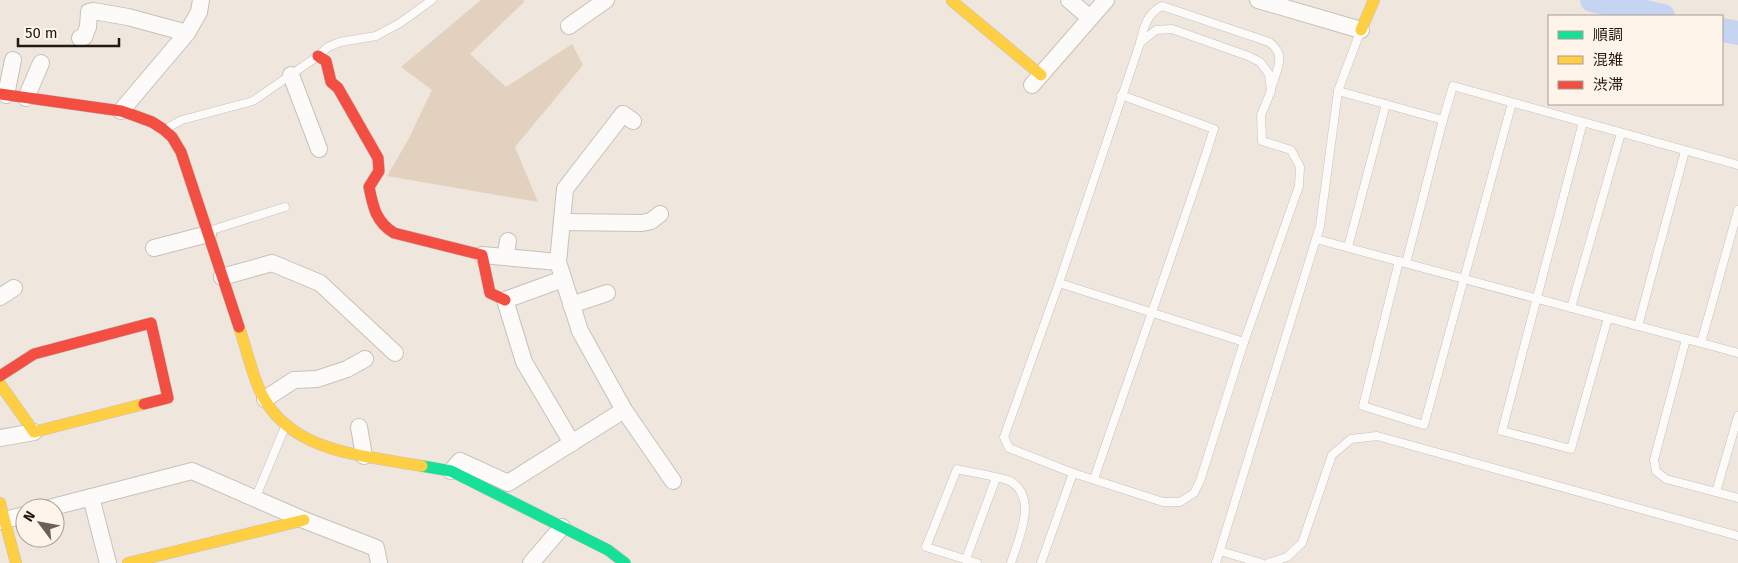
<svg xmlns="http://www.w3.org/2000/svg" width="1738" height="563" viewBox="0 0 1738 563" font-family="'Fira Sans','Noto Sans JP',sans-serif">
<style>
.green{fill:#e3d1c0}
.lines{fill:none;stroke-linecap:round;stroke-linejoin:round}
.river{stroke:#c5d4f1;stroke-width:24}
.lane-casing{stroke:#c8c1ba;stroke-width:9}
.street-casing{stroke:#c8c1ba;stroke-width:18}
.fast-casing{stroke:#c8c1ba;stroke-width:12}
.slow-casing{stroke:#c8c1ba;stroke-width:12}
.jam-casing{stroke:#c8c1ba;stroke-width:12}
.lane{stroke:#fdfbfa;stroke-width:8}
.street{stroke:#fdfbfa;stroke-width:16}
.fast{stroke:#16e098;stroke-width:11}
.slow{stroke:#ffcf43;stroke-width:11}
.jam{stroke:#f24e42;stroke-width:11}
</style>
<rect width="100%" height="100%" fill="#efe6dd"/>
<path class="green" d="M481 0H523L524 2 470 54 506 87 572 44 583 65 515 147 538 202 387 176 408 140 432 90 401 67Z"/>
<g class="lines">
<g class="river">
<path d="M1592 0 1663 16"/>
<path d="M1722 30 1738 33"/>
</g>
<g class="lane-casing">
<g id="lane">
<path d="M1172 29 1248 56 1260 62 1269 74 1271 91 1261 115 1262 141 1291 150 1300 167 1299 186 1244 342 1200 481 1194 493 1180 502H1163L1073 473 1009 448 1004 437 1059 283 1140 43 1156 30Z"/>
<path d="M1140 43C1144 26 1147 14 1162 6L1269 42C1287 55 1277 68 1272 86"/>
<path d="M1338 91 1443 120 1406 263"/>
<path d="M1443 120 1453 86 1738 165"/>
<path d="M1583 122 1502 431 1571 449 1608 318"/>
<path d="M167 128 182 120 253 101 318 56 328 47 340 42 376 36 400 23 432 0"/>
<path d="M209 231 285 207"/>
<path d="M1316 239 1738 353"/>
<path d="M1348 247 1386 104"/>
<path d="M1399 261 1363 406 1424 425 1512 103"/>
<path d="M1059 283 1244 342"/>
<path d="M1571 308 1621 133"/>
<path d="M1638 326 1685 151"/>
<path d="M1686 339 1654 460 1656 471 1666 479 1738 498"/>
<path d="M1701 343 1738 210"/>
<path d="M1094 479C1134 362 1176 247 1214 129L1121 95"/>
<path d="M1716 492 1738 416"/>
<path d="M255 499 285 427"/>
<path d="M1220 551 1261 563"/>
<path d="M966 559 996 478"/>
<path d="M977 563 926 547 957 469C968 472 1001 477 1010 481 1039 498 1018 540 1011 563"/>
<path d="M1041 563 1073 473"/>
<path d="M1216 563 1320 226 1338 91 1360 32"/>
<path d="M1268 563 1287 557 1302 543 1332 455 1351 439 1377 436 1738 536"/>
</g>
</g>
<g class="street-casing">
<g id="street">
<path d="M1069 0 1090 18"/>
<path d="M1258 0 1361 30"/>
<path d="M569 26 606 0"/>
<path d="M80 38 84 37 88 27 89 12 93 11 128 17 187 33"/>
<path d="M291 75 319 149"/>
<path d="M1032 85 1106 0"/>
<path d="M6 95 13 60"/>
<path d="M26 98 41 63"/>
<path d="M121 111 187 33 199 12 201 0"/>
<path d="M562 222 642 223 651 221 660 214"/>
<path d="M154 248 208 234"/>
<path d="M482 255 558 262"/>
<path d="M505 257 508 241"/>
<path d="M222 277 272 263 320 283 395 353"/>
<path d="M563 279 505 300 524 362 572 443"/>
<path d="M0 297 14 288"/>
<path d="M571 305 607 293"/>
<path d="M265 399 294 380 317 379 347 369 365 359"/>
<path d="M624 410 580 331 558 262 565 189 623 114 633 121"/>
<path d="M359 427 364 456"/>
<path d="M0 438 34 432"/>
<path d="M451 471 460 461 508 483 624 410 673 481"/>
<path d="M91 497 108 563"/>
<path d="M49 508 192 471 304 520 376 548 379 563"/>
<path d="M0 521 25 515"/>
<path d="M531 563 562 527"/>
</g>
</g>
<g class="fast-casing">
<path id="fast" d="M422 466 451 471 608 550 625 563"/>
</g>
<g class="slow-casing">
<g id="slow">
<path d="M952 1 1041 75"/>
<path d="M1361 30 1374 0"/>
<path d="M239 327C246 347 252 375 261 393 291 454 364 455 422 466"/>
<path d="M0 384 34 432 144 404"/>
<path d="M0 503 16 563"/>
<path d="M128 563 304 520"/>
</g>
</g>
<g class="jam-casing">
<g id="jam">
<path d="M318 56 326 61 331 82 338 88 378 158 379 171 369 187C373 207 376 222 394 233L482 255 490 293 505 300"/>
<path d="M0 94 121 111 133 115 152 122 163 129 172 137 181 152 239 327"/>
<path d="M0 376 34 354 151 323 168 398 144 404"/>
</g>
</g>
<use href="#lane" class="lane"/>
<use href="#street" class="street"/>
<use href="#fast" class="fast"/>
<use href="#slow" class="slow"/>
<use href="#jam" class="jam"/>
</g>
<rect x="1548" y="15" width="175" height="90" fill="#fff4ea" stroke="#a69c94"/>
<rect x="1558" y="31" width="25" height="8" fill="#16e098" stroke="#a69c94"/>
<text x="1593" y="40" font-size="15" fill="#201914">順調</text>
<rect x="1558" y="56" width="25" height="8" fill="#ffcf43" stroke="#a69c94"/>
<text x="1593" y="65" font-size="15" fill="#201914">混雑</text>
<rect x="1558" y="81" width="25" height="8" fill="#f24e42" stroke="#a69c94"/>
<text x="1593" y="90" font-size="15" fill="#201914">渋滞</text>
<g transform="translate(40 523) rotate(302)"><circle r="24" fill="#fff4ea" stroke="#a69c94"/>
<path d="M0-4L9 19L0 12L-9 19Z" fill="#68615a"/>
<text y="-8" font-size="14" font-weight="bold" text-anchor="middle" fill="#201914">N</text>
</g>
<path d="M18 38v8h101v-8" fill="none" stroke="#201914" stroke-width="2.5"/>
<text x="25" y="38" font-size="15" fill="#201914" stroke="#fff4ea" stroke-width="4" paint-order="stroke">50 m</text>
</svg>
